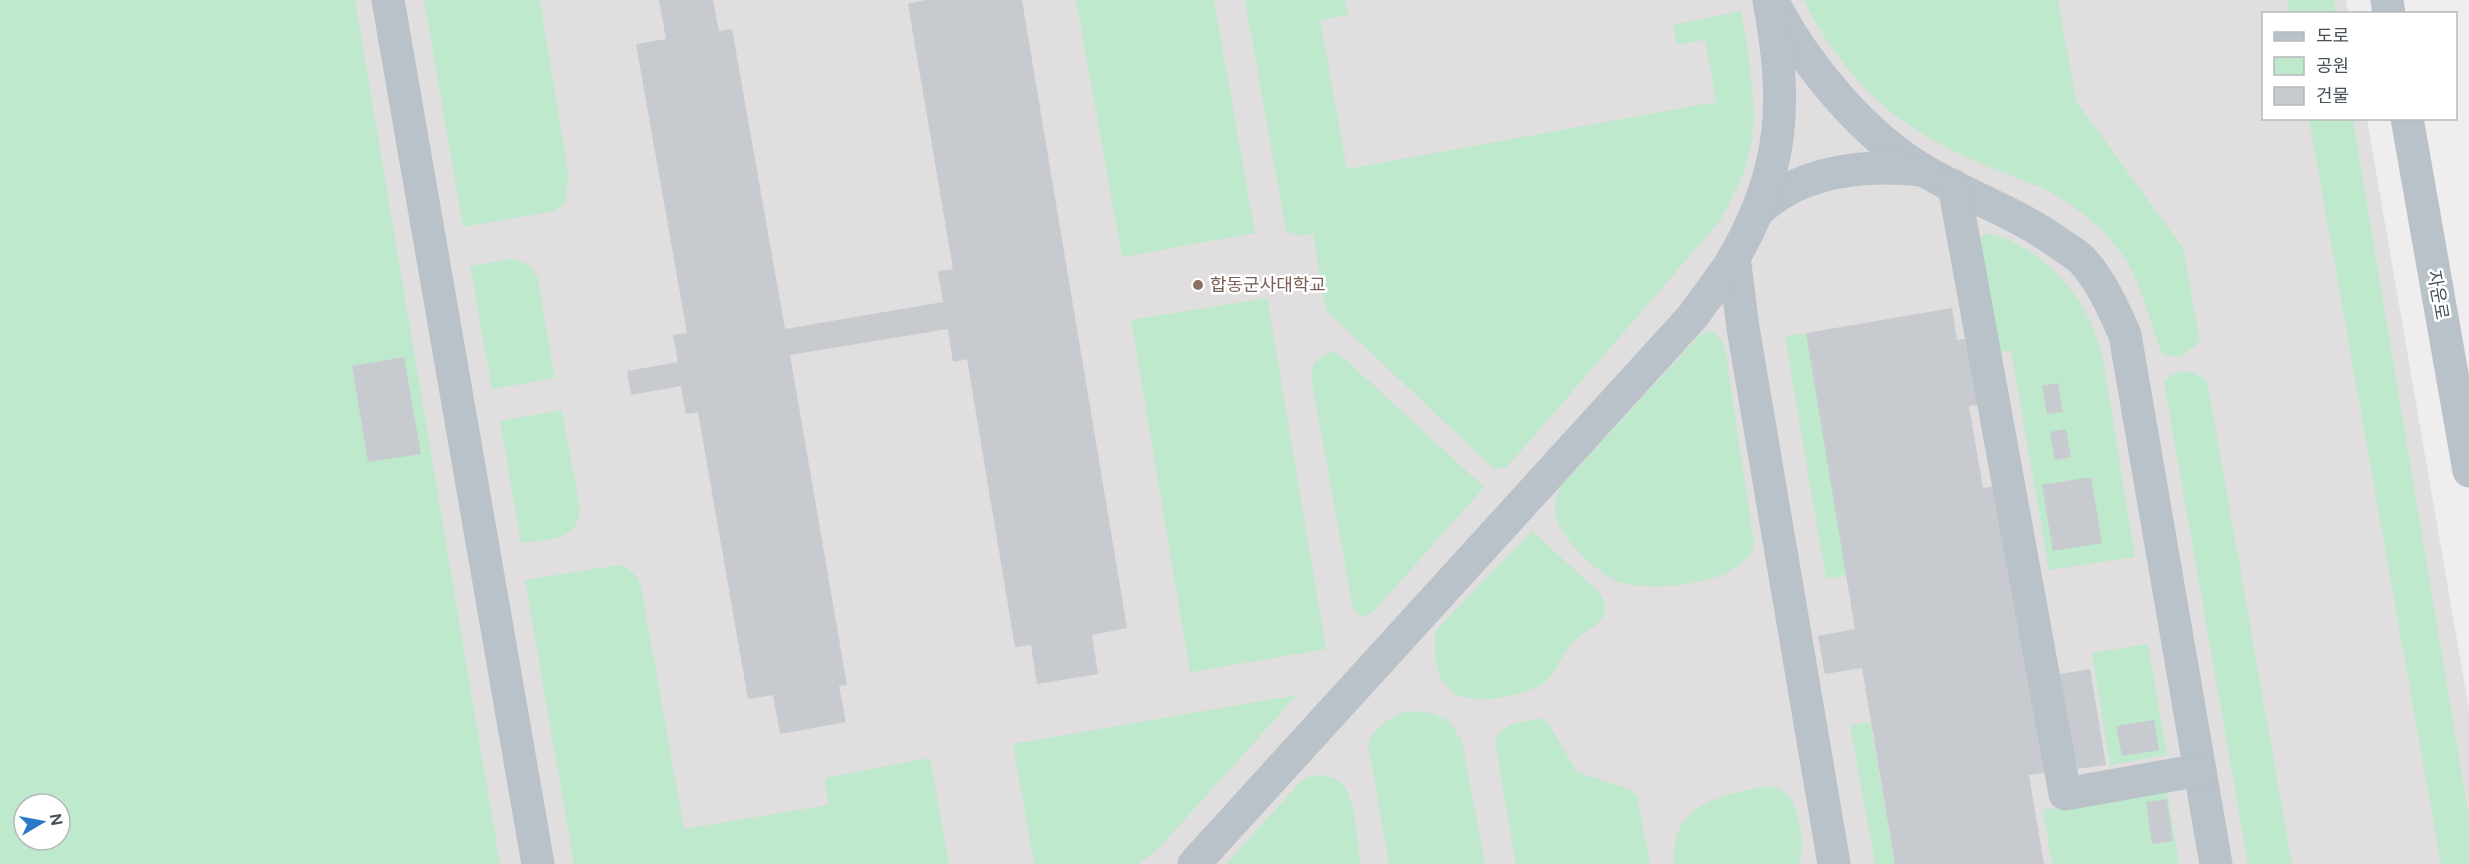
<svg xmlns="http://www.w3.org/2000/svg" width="2469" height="864" viewBox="0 0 2469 864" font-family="'DM Sans','Noto Sans KR',sans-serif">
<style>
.education{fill:#e0dede;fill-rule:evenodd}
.green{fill:#bee9cd;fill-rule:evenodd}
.building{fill:#c7cacf}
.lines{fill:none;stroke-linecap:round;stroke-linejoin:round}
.minor{stroke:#b9c2c8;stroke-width:33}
.education-dot{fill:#8d6e63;stroke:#fff;stroke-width:2}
.labels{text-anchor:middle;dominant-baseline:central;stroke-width:5;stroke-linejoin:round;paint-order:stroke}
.education-label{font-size:18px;fill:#785e54;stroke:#fff;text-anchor:start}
.street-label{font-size:18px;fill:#475158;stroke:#fff}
</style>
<rect width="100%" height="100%" fill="#efeded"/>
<path class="education" d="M0 0H2346L2348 13 2264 14V118L2367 119 2469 710V864H0ZM24 804H60V840H24Z"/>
<g class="green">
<path d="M0 0H355L500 864H0ZM24 804H60V840H24Z"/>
<path d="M424 0H540L569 178 564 204 554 211 463 227Z"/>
<path d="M1076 0H1214L1255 233 1122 257Z"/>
<path d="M1245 0H1345L1348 15 1320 20 1347 169 1716 102 1705 40 1677 45 1673 25 1741 11C1748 50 1758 106 1751 145 1747 171 1732 198 1720 221L1506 468H1493L1326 310 1313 234 1299 236 1286 231Z"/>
<path d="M1804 0H2058L2076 101 2183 248 2200 341C2188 353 2179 361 2162 353 2149 322 2144 290 2126 260 2110 234 2082 211 2056 195 2045 188 2031 184 2018 179 1992 168 1965 157 1939 143 1879 112 1834 61 1804 0Z"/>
<path d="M2287 0H2333L2336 13H2290Z"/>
<path d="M2309 119H2353L2469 818V864H2441Z"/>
<path d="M1984 234C1999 234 2011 241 2024 248 2066 273 2092 312 2103 360L2135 557 2049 570 2011 350 1996 353 1979 239Z"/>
<path d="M512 259C526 262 532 265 538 279L555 378 492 389 470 266Z"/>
<path d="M1267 298 1326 649 1190 672 1131 320Z"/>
<path d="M1708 331C1719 334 1722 339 1725 349L1754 543C1753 547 1752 553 1749 556 1727 584 1659 591 1627 584 1601 579 1558 538 1555 512 1554 502 1557 494 1562 485L1697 338Z"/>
<path d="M1806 333 1847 575 1826 579 1785 336Z"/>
<path d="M1334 351 1346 360 1484 487 1373 612 1362 617 1353 609 1311 377C1313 361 1318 356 1334 351Z"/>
<path d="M2181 372H2192L2207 380 2292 864H2248L2164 382 2169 376Z"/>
<path d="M562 410 580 509C577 542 548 539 521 543L500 421Z"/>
<path d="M1532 531 1599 592C1617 619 1592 625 1575 640 1562 652 1558 671 1546 681 1535 691 1517 694 1503 697 1448 707 1432 682 1435 631Z"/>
<path d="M619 565C632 569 636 574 641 587L684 829 828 805 825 778 930 758 949 864H574L525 580Z"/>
<path d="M2148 644 2167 755 2110 765 2092 653Z"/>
<path d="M1297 695 1159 848 1138 864H1034L1013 744Z"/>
<path d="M1408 711 1432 713 1448 720 1462 741 1485 864H1389L1368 744C1377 724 1389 718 1408 711Z"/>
<path d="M1537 719H1544L1549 725 1577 772 1631 790 1637 796 1650 864H1516L1495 742C1503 722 1518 723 1537 719Z"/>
<path d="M1870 722 1895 864H1875L1850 725Z"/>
<path d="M1315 775C1324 776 1335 777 1342 784 1357 800 1357 843 1360 864H1226L1303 779Z"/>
<path d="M1761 787C1766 787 1775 787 1780 789 1801 801 1805 844 1799 864H1674C1669 808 1715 796 1761 787Z"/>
<path d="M2167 790 2179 864H2052L2043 810Z"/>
</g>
<g class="building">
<path d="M659 0H713L719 31 732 29 785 329 943 302 938 271 953 269 908 4 925 0H1022L1127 628 1092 635 1098 674 1037 684 1031 645 1015 647 967 359 953 362 948 329 790 355 847 685 839 686 846 722 780 734 773 695 748 699 698 412 686 414 681 386 631 395 627 371 678 362 673 335 687 333 636 44 666 39Z"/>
<path d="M1952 308 1957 340 1975 337 1986 404 1969 406 1983 488 2002 485 2054 675 2090 669 2106 765 2029 775 2044 864H1895L1862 668 1825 674 1818 636 1855 629 1806 333Z"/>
<path d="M404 357 421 454 368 462 352 366Z"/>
<path d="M2058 383 2063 412 2047 414 2042 386Z"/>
<path d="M2066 429 2071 457 2055 460 2050 432Z"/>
<path d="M2091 477 2102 543 2053 551 2042 485Z"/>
<path d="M2154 720 2159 750 2122 756 2116 726Z"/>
<path d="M2167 799 2173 841 2152 844 2146 802Z"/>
</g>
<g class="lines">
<g class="minor">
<path d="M388 0 538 864"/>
<path d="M2387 0 2389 14"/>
<path d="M1775 6C1807 67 1864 135 1923 170 1968 197 2018 213 2060 244 2067 249 2076 254 2082 260 2102 282 2113 308 2125 335L2216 864"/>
<path d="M2407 118 2469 471"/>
<path d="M1954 186 2065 794 2200 770"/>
<path d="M1756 213C1799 170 1865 164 1923 170"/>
<path d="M1734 257 1743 328 1834 864"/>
<path d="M1194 864 1693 316C1707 296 1723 277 1735 256 1786 166 1787 99 1769 0"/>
</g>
</g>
<circle class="education-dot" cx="1198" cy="285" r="6"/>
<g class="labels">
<g class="education-label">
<text x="1210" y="285">합동군사대학교</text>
</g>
<g class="street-label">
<text transform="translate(2438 295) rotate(80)">자운로</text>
</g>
</g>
<rect x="2262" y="12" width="195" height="108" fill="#ffffff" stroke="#b5b9bc" stroke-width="1.5"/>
<rect x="2274" y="32" width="30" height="9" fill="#b9c2c8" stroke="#b5b9bc" stroke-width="1.5"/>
<text x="2316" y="42" font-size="18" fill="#475158">도로</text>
<rect x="2274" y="57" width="30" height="18" fill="#bee9cd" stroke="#b5b9bc" stroke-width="1.5"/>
<text x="2316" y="72" font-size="18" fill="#475158">공원</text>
<rect x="2274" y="87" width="30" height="18" fill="#c7cacf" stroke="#b5b9bc" stroke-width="1.5"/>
<text x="2316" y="102" font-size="18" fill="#475158">건물</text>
<g transform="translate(42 822) rotate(80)"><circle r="28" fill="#ffffff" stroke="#b5b9bc" stroke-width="1.5"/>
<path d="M0-4.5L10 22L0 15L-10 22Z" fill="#2b78cb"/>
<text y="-9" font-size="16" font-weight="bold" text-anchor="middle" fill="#475158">N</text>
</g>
</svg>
